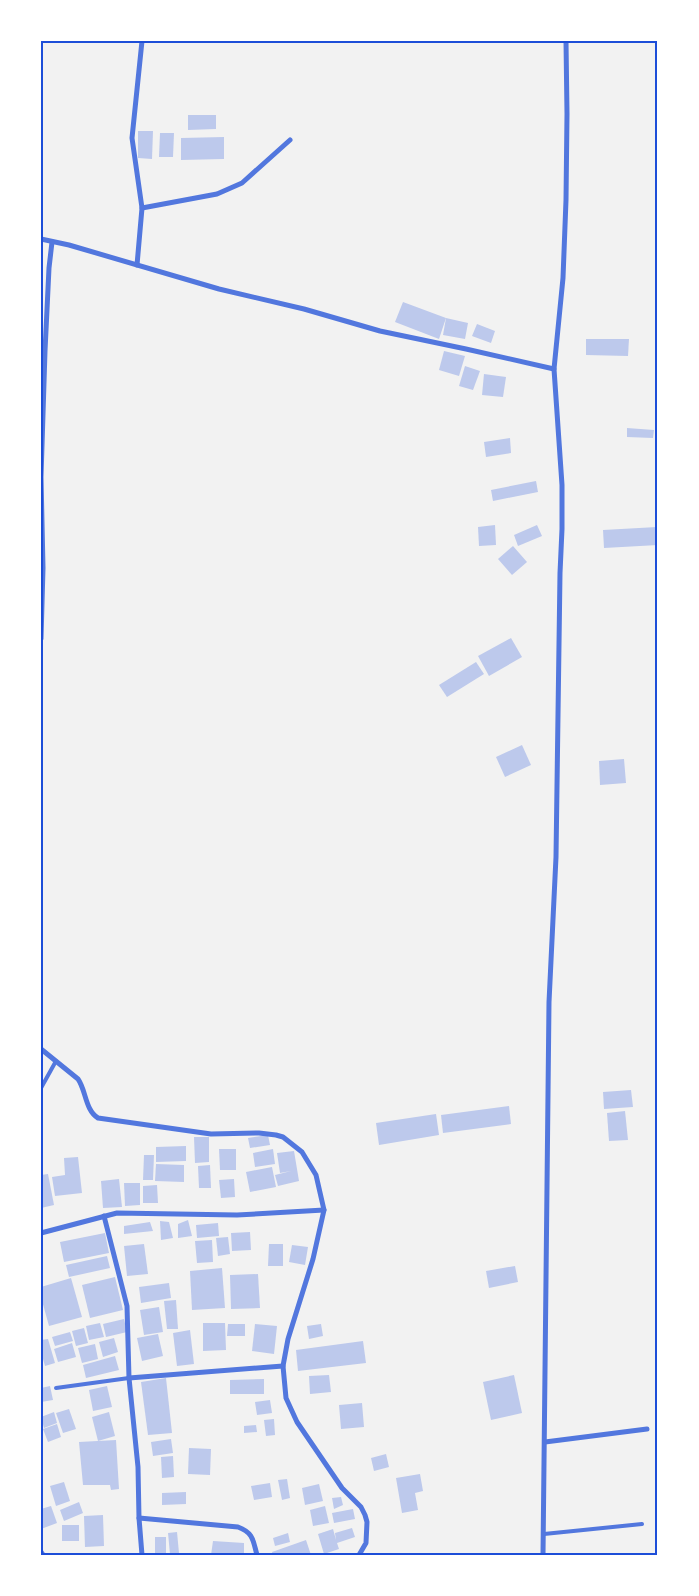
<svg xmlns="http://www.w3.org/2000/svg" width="699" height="1596" viewBox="0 0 699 1596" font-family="'Sofia Sans Condensed',sans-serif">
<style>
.building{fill:#bdc9ec}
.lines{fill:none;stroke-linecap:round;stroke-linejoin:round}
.service{stroke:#5277de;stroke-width:4}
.minor{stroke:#5277de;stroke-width:5}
.neatline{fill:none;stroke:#1d4ed8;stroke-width:2}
</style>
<rect width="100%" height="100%" fill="#f2f2f2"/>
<g class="building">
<path d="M188 115H216V129L188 130Z"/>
<path d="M138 131H153L152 159 138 158Z"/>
<path d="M160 133H174L173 157H159Z"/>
<path d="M224 137V159L181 160V138Z"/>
<path d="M403 302 446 318 439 339 395 322Z"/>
<path d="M446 318 468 323 465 339 443 335Z"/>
<path d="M477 324 495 331 491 343 472 336Z"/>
<path d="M586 339H629L628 356 586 355Z"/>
<path d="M444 351 465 356 459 376 439 370Z"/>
<path d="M465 366 480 371 473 390 459 386Z"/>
<path d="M484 374 506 377 503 397 482 395Z"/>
<path d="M627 428 654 430 653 438 627 437Z"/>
<path d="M510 438 511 453 486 457 484 442Z"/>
<path d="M536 481 538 492 493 501 491 490Z"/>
<path d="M495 525 496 545 479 546 478 527Z"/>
<path d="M537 525 542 536 518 546 514 535Z"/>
<path d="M657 527 658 545 604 548 603 530Z"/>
<path d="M513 546 527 562 512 575 498 559Z"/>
<path d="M511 638 522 657 489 676 478 656Z"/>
<path d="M476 662 484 674 447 697 439 685Z"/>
<path d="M522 745 531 765 505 777 496 757Z"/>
<path d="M624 759 626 783 600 785 599 761Z"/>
<path d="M631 1090 633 1107 604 1109 603 1092Z"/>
<path d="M509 1106 511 1124 443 1133 441 1115Z"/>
<path d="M625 1111 628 1140 609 1141 607 1113Z"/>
<path d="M436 1114 439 1135 379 1145 376 1123Z"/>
<path d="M268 1135 270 1145 250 1148 248 1138Z"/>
<path d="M194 1137H209V1162L195 1163Z"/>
<path d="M186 1146V1161L156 1162V1147Z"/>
<path d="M219 1149H236V1170H220Z"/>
<path d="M273 1149 275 1164 255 1167 253 1153Z"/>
<path d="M294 1151 299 1181 278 1186 275 1175 291 1171 280 1173 277 1153Z"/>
<path d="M144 1155H154L153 1180H143Z"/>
<path d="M78 1157 82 1193 55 1196 52 1177 65 1175 64 1158Z"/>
<path d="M156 1164 184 1165V1182L155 1181Z"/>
<path d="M210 1165 211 1188H199L198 1166Z"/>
<path d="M272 1167 276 1187 250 1192 246 1172Z"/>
<path d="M48 1174 54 1205 41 1208V1175Z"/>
<path d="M119 1179 122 1207 103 1208 101 1181Z"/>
<path d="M234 1179 235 1197 221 1198 219 1180Z"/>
<path d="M124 1183H140V1205L125 1206Z"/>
<path d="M157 1185 158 1203H143V1186Z"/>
<path d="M188 1220 192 1236 178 1238V1224Z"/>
<path d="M160 1221 169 1222 173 1238 161 1240Z"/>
<path d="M150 1222 153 1231 124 1234V1226Z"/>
<path d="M218 1223 219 1236 197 1238 196 1225Z"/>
<path d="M250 1232 251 1250 232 1251 231 1233Z"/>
<path d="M105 1233 109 1253 64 1262 60 1242Z"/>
<path d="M228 1237 230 1254 218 1256 216 1238Z"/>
<path d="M212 1240 213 1262 197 1263 195 1241Z"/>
<path d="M144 1244 148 1274 127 1276 124 1246Z"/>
<path d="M269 1244H283V1266H268Z"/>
<path d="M292 1245 308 1247 305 1265 289 1262Z"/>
<path d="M107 1256 110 1268 69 1277 66 1265Z"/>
<path d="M515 1266 518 1282 489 1288 486 1271Z"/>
<path d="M222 1268 225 1308 192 1310 190 1271Z"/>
<path d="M258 1274 260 1308 231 1309 230 1275Z"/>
<path d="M115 1277 123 1310 90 1318 82 1285Z"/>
<path d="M71 1278 82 1317 49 1326 41 1297V1287Z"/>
<path d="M169 1283 171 1298 141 1303 139 1287Z"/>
<path d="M176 1300 178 1329H167L164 1301Z"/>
<path d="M159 1307 163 1332 144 1335 140 1310Z"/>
<path d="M124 1319 127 1332 106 1337 103 1324Z"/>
<path d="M100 1323 104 1337 89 1340 86 1326Z"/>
<path d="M203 1323H225L226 1350 203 1351Z"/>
<path d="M228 1324H245V1336H227Z"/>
<path d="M255 1324 277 1326 274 1354 252 1351Z"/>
<path d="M321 1324 323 1336 309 1339 307 1326Z"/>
<path d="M84 1328 88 1343 76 1346 72 1331Z"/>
<path d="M190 1330 194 1364 177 1366 173 1333Z"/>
<path d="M70 1332 73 1341 55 1346 52 1337Z"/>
<path d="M158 1334 163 1356 142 1361 137 1338Z"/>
<path d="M114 1338 118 1352 103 1357 99 1342Z"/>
<path d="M48 1339 55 1363 45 1366 41 1352V1340Z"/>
<path d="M363 1341 366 1363 298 1371 296 1350Z"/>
<path d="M72 1343 76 1357 58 1362 54 1349Z"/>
<path d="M95 1344 98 1359 82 1363 78 1348Z"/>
<path d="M115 1356 119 1370 86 1378 83 1365Z"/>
<path d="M329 1375 331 1392 310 1394 309 1376Z"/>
<path d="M514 1375 522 1413 491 1420 483 1382Z"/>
<path d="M166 1378 172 1433 148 1435 141 1382Z"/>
<path d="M264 1379V1394H230V1380Z"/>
<path d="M50 1386 53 1400 41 1402V1388Z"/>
<path d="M107 1386 112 1407 93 1411 89 1390Z"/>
<path d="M270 1400 272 1413 257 1415 255 1402Z"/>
<path d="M362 1403 364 1427 341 1429 339 1405Z"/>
<path d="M69 1409 76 1429 63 1433 56 1413Z"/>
<path d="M54 1412 57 1423 44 1428 41 1417Z"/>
<path d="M109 1412 115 1436 98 1441 92 1417Z"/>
<path d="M274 1419 275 1435 266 1436 264 1420Z"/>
<path d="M57 1424 61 1437 48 1442 43 1429Z"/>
<path d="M256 1425 257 1432 244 1433V1426Z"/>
<path d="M171 1439 173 1453 153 1456 151 1442Z"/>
<path d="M116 1440 119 1489 111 1490 110 1485H83L79 1442Z"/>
<path d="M189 1448 211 1449 210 1475 188 1474Z"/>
<path d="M386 1454 389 1467 374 1471 371 1458Z"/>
<path d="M173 1456 174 1477 162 1478 161 1457Z"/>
<path d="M420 1474 423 1491 415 1493 418 1510 402 1513 396 1478Z"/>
<path d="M287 1479 290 1498 282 1500 278 1480Z"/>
<path d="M64 1482 70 1501 56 1506 50 1486Z"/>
<path d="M270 1483 272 1497 254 1500 251 1486Z"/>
<path d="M319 1484 323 1501 305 1505 302 1488Z"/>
<path d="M186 1492V1504L162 1505V1493Z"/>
<path d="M341 1497 343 1505 334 1509 332 1498Z"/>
<path d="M79 1502 83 1513 64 1521 60 1510Z"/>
<path d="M51 1506 57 1523 41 1529V1509Z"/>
<path d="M325 1506 329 1523 313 1526 310 1510Z"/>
<path d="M353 1509 355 1519 334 1523 332 1513Z"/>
<path d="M103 1515 104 1546 85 1547 84 1516Z"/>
<rect x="62" y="1525" width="17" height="16"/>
<path d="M352 1528 355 1537 337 1543 339 1549 324 1554 318 1534 333 1529 336 1540 335 1533Z"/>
<path d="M177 1532 179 1553 170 1554 168 1533Z"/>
<path d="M288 1533 290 1542 275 1546 273 1538Z"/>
<rect x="155" y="1537" width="11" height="16"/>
<path d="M306 1540 311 1555H273L272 1552Z"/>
<path d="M213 1541 244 1543V1555H211Z"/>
</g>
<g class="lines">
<g class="service">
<path d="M41 1088 56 1061"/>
<path d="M56 1388 129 1378"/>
<path d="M544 1534 642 1524"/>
</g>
<g class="minor">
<path d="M142 208 217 194 242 183 290 140"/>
<path d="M41 239 69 245 219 289 304 309 380 331 466 349 554 369"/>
<path d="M137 265 142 208 132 138 142 41"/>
<path d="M41 639 43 568 41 477 45 351 49 268 52 242"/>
<path d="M41 1049 78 1079C86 1090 85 1110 98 1118L211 1134 259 1133 276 1135 283 1137 302 1152 316 1175 324 1210 313 1259 288 1339 283 1366 286 1398 297 1422 342 1488 361 1507 365 1515 367 1522 366 1543 359 1555"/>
<path d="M104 1216 127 1306 129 1378 138 1467 139 1518 142 1555"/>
<path d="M41 1233 117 1213 237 1215 324 1210"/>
<path d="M129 1378 283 1366"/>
<path d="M545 1442 647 1429"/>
<path d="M139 1518 238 1527C254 1533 253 1541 257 1555"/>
<path d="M41 1552 43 1555"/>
<path d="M543 1555 549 1002 556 857 560 573 562 529V485L554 369 563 278 566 200 567 114 566 41"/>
</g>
</g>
<rect width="699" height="1596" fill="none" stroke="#ffffff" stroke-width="85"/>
<rect x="42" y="42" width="614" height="1512" class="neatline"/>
</svg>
